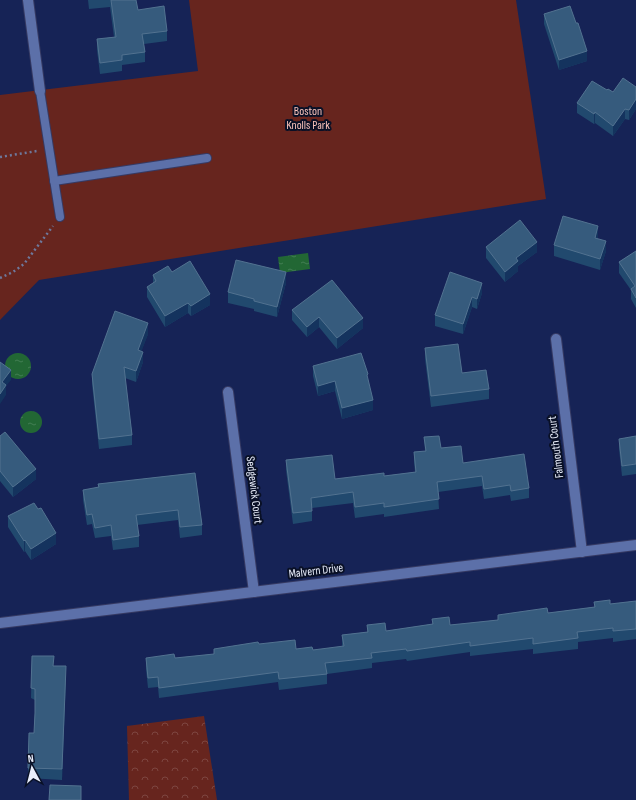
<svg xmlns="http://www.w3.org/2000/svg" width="636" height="800" viewBox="0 0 636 800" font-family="'Sofia Sans Condensed',sans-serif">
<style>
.forest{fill:url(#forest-crowns)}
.park{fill:#67251e}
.water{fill:url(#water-ripples)}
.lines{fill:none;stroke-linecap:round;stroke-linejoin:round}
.lane-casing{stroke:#363a63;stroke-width:10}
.street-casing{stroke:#363a63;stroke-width:12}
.path{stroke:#6e789b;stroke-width:2.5;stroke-dasharray:2 3;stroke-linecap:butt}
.lane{stroke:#5c70a9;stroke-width:8}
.street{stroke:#5c70a9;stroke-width:10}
.wall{fill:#21496e}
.shaded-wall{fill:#14335e}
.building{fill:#365b7d;stroke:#527290}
.labels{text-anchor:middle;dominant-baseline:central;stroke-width:4;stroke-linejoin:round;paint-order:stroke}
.park-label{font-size:12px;fill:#fcc4bb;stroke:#091026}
.street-label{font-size:12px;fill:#e8edfa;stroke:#091026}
</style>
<defs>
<pattern id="forest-crowns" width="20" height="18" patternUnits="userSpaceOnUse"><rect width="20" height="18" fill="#67251e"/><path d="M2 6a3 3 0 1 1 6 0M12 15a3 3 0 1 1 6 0" fill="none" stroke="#7d4540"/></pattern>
<pattern id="water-ripples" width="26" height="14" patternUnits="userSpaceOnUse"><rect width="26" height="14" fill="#226734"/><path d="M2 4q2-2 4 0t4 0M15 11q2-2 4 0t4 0" fill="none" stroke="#427d52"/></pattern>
</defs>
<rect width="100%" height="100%" fill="#162356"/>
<path class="forest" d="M204 716 217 800H129L127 726Z"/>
<path class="park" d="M189 0H516L546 199 39 280 0 320V95L198 71Z"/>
<g class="water">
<path d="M308 253 310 269 280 273 278 257Z"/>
<circle cx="18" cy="366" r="13"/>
<circle cx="31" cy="422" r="11"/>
</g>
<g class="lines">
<g class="lane-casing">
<g id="lane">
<path d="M40 91 60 217"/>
<path d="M54 181 207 158"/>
</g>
</g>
<g class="street-casing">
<g id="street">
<path d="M28 0 40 91"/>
<path d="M556 339 582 552"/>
<path d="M228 392 254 592"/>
<path d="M0 623 636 545"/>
</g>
</g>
<g class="path">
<path d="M0 157 37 151"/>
<path d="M0 278 13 272 24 264 53 226"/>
</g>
<use href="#lane" class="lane"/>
<use href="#street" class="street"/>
</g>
<g class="wall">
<path d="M88 0H136L138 10 167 31V41L144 44 145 52V62L122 65V71L100 74 97 50V39L114 37 110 7 89 9Z"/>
<path d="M544 14 587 61 559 70 544 24Z"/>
<path d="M636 87V109L629 120 625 119 613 136 595 123 594 124 577 113V103L607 90 613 92Z"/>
<path d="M598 236 597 239 606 251 600 270 554 256V245Z"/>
<path d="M486 247 537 252 518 266V271L505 282 486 258Z"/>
<path d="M636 251V308L631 299V290L619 273V262Z"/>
<path d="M172 272 210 305 191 316 188 313 165 327 147 297V287L153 284V275Z"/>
<path d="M286 283 277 317 254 311V309L228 303V292Z"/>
<path d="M482 283V293L477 309 472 307 463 334 435 326V315Z"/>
<path d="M292 310 363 328 337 349 319 327 307 337 292 320Z"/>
<path d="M148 334 141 351 143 362 136 382 125 378 132 435V445L99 449 92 384V374Z"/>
<path d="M425 348 462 373 489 389V399L431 407 425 359Z"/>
<path d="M313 366 368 381 373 410 342 419 335 391 318 396 313 376Z"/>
<path d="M0 436 36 479 13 497 0 481Z"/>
<path d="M636 436V474L622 476 619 449V439Z"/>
<path d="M424 437 463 463 529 488V498L511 501 510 495 484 499 482 486 438 492 439 509 384 517V514L355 518 353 503 312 508V521L293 524 286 470V460L335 479 384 476 415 472 414 462V452L425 451Z"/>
<path d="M195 473 202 525V535L180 538 178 520 137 525 139 536V547L113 550 111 536 95 538 92 524 87 525 83 500V490L98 488V484Z"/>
<path d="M38 509 56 544 31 560 25 551 24 552 8 527V516Z"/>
<path d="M636 601V639L613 642V638L578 642V649L533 654V649L470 656V652L407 661 406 659 372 663V668L327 674V684L279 690 278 682 159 698 158 687 148 688 146 669V658H175L214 654V649L259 644 296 649 313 650 342 647V635L367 632V625L386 631 432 624V619L450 625 498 620V615L548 613 594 607V602L610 604Z"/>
<path d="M32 656 54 666 66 676 62 780 28 778V768L34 733 35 713V700L31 698Z"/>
</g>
<g class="shaded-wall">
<path d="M587 51V61L559 70V60Z"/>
<path d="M636 99V109L629 120V110Z"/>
<path d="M625 109V119L613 136V126Z"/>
<path d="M595 112V123L594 124V114Z"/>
<path d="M598 226V236L595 248V238Z"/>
<path d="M606 241V251L600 270V259Z"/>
<path d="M537 242V252L518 266V271L505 282V272L516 258Z"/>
<path d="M286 272V283L277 317V307Z"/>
<path d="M482 283V293L477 309V299Z"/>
<path d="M210 294V305L191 316V306Z"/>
<path d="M472 297V307L463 334V324Z"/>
<path d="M188 303V313L165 327V316Z"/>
<path d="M319 317V327L307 337V327Z"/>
<path d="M363 318V328L337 349V338Z"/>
<path d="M148 323V334L138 361V350Z"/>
<path d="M143 352V362L136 382V371Z"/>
<path d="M11 370V380L6 386V395L0 404V394L2 382Z"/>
<path d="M335 381V391L318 396V386Z"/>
<path d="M373 400V410L342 419V408Z"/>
<path d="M36 469V479L13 497V487Z"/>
<path d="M56 533V544L31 560V549Z"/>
<path d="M25 540V551L24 552V541Z"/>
<path d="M66 666V676L62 780V769Z"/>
</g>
<g class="building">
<path d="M111 0H136L138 10 164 6 167 31 142 34 145 52 122 55V60L100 63 97 39 116 37Z"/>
<path d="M570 6 576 23H578L587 51 559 60 544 14Z"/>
<path d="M623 78 636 87V99L629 110 625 109 613 126 595 112 594 114 577 103 592 81 607 90 608 89 613 92Z"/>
<path d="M563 216 598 226 595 238 606 241 600 259 554 245Z"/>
<path d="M520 220 537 242 516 258 518 261 505 272 486 247Z"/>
<path d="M636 251V298L631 289 635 286 619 262Z"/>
<path d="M236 260 286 272 277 307 254 301V299L228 292Z"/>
<path d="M190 261 210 294 191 306 188 303 165 316 147 287 156 281 153 275 168 266 172 272Z"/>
<path d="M450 272 482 283 477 299 472 297 463 324 435 315Z"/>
<path d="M332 280 363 318 337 338 319 317 307 327 292 310Z"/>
<path d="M115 311 148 323 138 350 143 352 136 371 124 367 132 435 99 439 92 374Z"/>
<path d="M458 344 462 373 486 370 489 389 431 396 425 348Z"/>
<path d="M361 353 368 374 367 375 373 400 342 408 335 381 318 386 313 366Z"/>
<path d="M0 362 11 370 2 382 6 385 0 394Z"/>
<path d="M5 432 36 469 13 487 0 471V436Z"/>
<path d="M439 436 441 448 461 446 463 463 524 454 529 488 511 491 510 485 484 489 482 476 437 482 439 499 384 507V503L355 507 353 492 311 498 312 511 293 513 286 460 332 455 335 479 384 473V476L416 472 414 452 426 451 424 437Z"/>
<path d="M636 436V464L622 466 619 439Z"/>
<path d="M195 473 202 525 180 527 178 510 136 515 139 536 113 540 111 525 95 528 92 514 87 515 83 490 99 487 98 484Z"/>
<path d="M34 503 38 509 41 508 56 533 31 549 25 540 24 541 8 516Z"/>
<path d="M610 600V604L636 601V629L613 631V628L577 632 578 638 533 644V638L470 646V642L407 651 406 649 371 653 372 658 325 663 327 674 279 679 278 672 159 688 158 677 148 678 146 658 174 654 175 658 214 654V649L258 642 259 644 295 640 296 649 312 647 313 650 344 646 342 635 368 632 367 625 385 623 386 631 433 624 432 619 449 617 450 625 498 620V615L547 608 548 613 595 607 594 602Z"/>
<path d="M32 656H54L53 666H66L62 769 28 768 29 733H34L35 713V689L31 688Z"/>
<path d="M50 785 81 786V800H49Z"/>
</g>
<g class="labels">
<g class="park-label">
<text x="308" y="111">Boston<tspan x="308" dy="14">Knolls Park</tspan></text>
</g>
<g class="street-label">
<text transform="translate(556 447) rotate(-97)">Falmouth Court</text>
<text transform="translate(254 490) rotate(83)">Sedgewick Court</text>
<text transform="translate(316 571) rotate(-7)">Malvern Drive</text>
</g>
</g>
<g transform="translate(32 768) rotate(353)" stroke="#091026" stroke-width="3" paint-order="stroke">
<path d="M0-3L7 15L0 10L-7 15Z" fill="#e8edfa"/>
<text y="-6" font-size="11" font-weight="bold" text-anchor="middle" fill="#e8edfa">N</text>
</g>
</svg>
